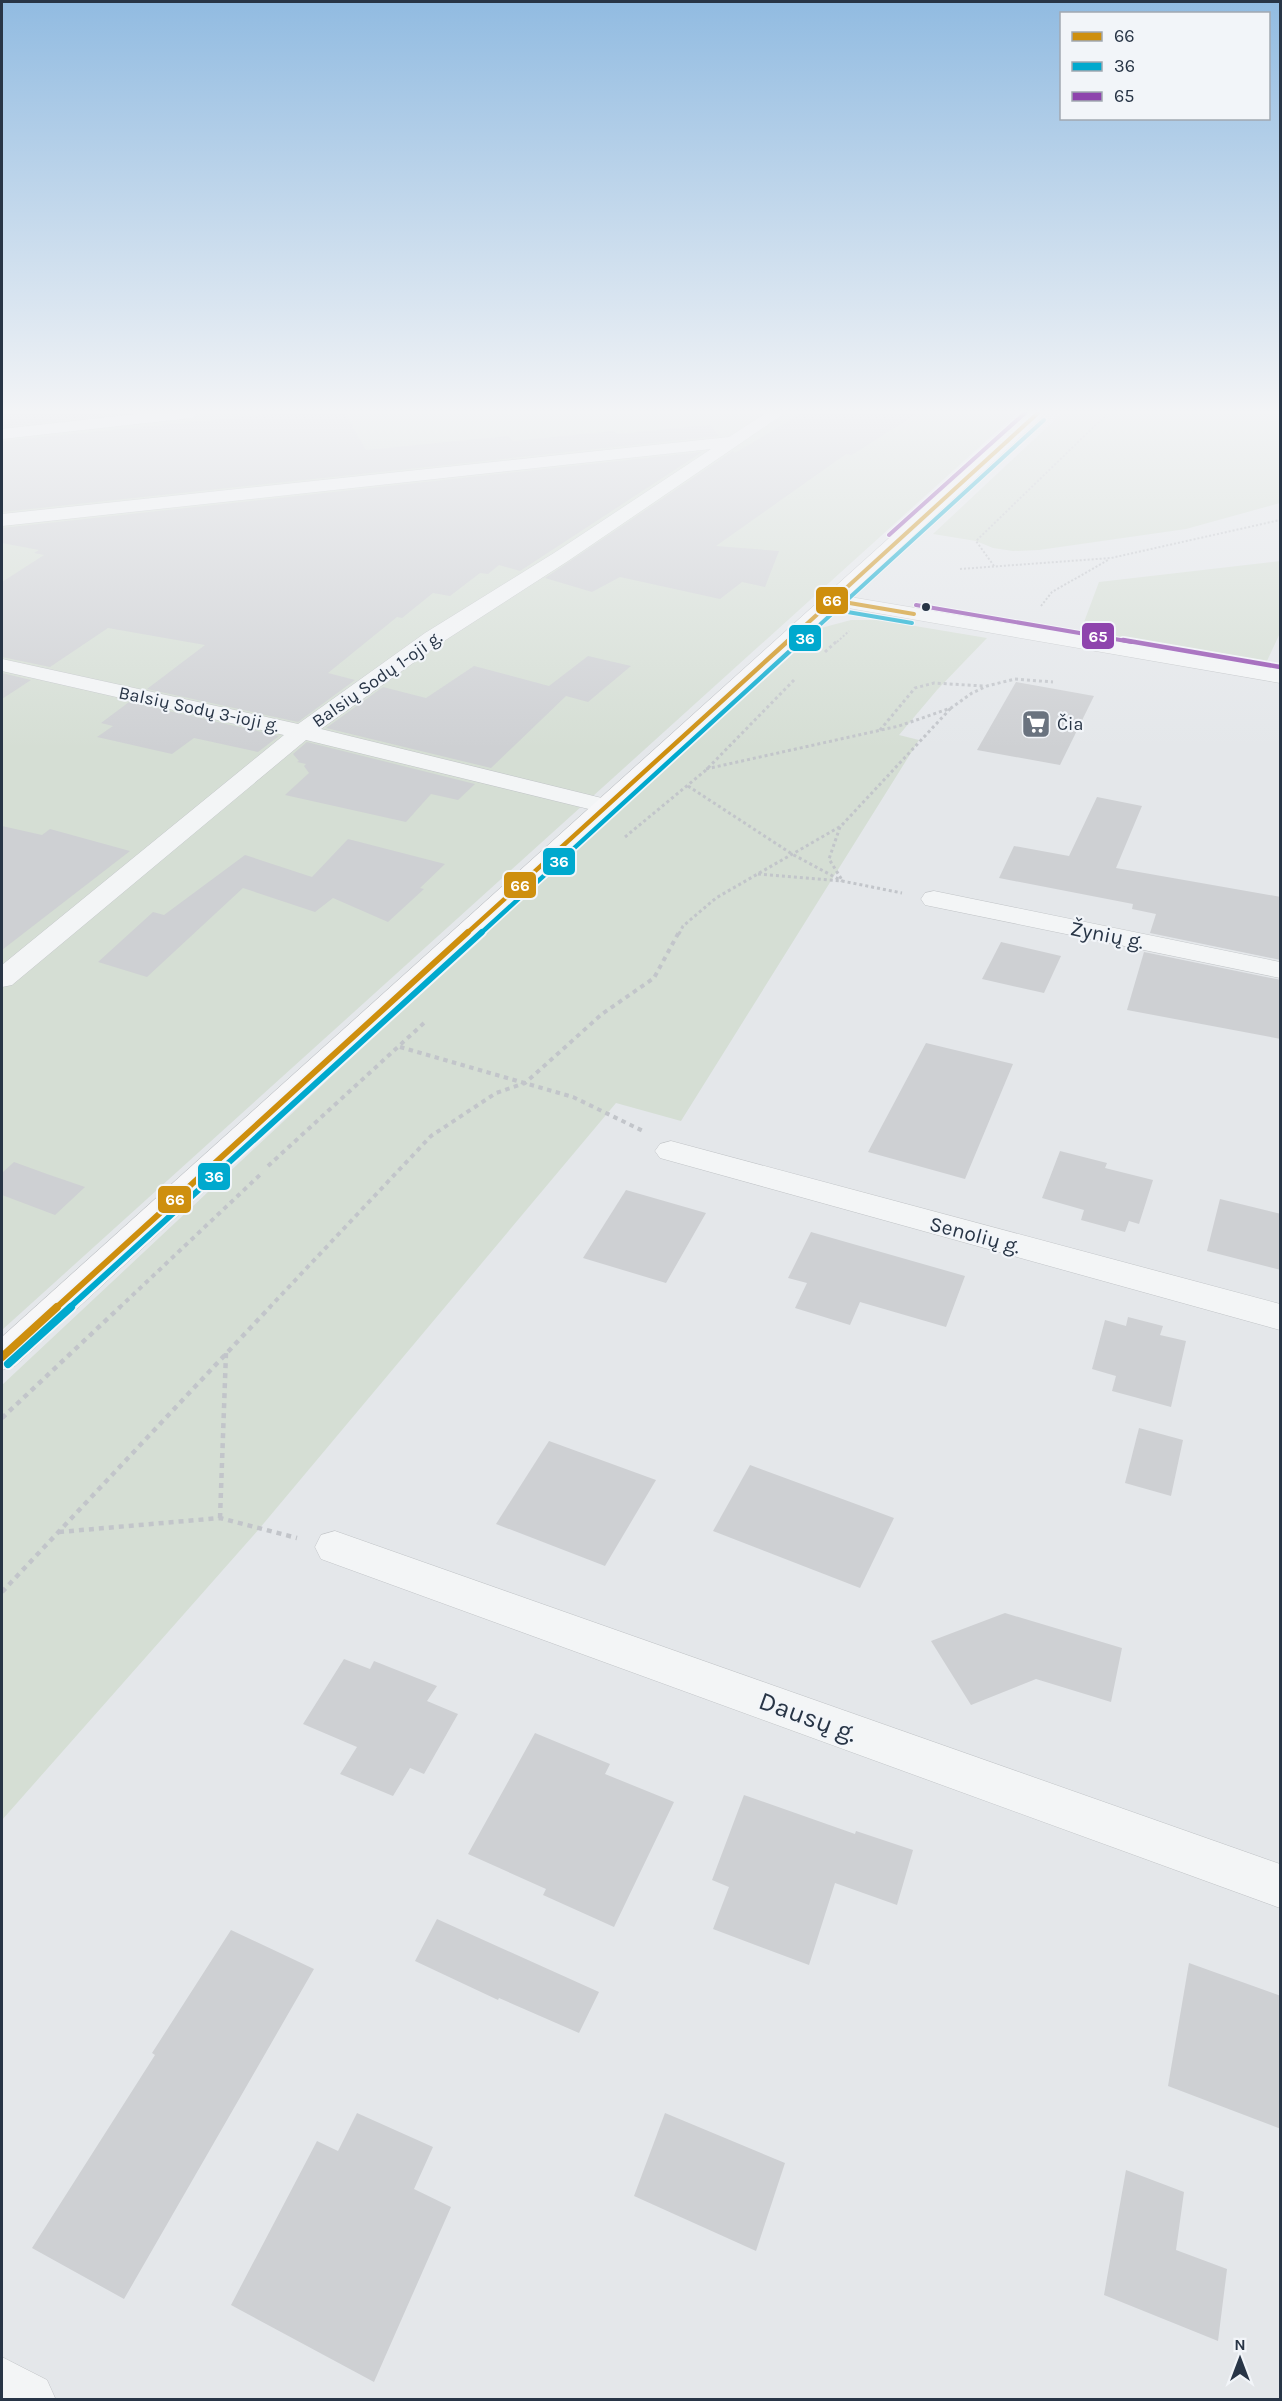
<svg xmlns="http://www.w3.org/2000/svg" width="1282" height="2401" viewBox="0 0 1282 2401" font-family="Karla,sans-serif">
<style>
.green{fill:#d5ded4}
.building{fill:#ced0d3}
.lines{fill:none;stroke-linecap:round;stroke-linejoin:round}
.street-casing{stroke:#c2c5c8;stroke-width:1}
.secondary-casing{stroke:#c2c5c8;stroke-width:1}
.path-far3{stroke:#c2c5ca;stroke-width:2;stroke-dasharray:2 2;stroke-linecap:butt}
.path-far2{stroke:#c2c5ca;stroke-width:3;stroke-dasharray:3 3;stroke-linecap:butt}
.path-far1{stroke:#c2c5ca;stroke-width:4;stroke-dasharray:4.5 4.5;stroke-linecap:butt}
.path{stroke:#c2c5ca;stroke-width:4.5;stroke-dasharray:5 5;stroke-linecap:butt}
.street{fill:#f3f5f6;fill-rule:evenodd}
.secondary{fill:#f7f7f8;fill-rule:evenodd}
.bus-1-far3-casing{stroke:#f2f5f9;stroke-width:6}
.bus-1-far2-casing{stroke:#f2f5f9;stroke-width:8}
.bus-1-far1-casing{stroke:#f2f5f9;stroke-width:10}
.bus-1-casing{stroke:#f2f5f9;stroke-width:12}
.bus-2-far3-casing{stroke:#f2f5f9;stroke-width:6}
.bus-2-far2-casing{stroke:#f2f5f9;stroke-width:8}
.bus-2-far1-casing{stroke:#f2f5f9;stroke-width:10}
.bus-2-casing{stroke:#f2f5f9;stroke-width:12}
.bus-3-far1-casing{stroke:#f2f5f9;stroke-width:6}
.bus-3-casing{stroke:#f2f5f9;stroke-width:8}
.bus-1-far3{stroke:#ce8f0e;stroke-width:4}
.bus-1-far2{stroke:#ce8f0e;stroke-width:4.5}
.bus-1-far1{stroke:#ce8f0e;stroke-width:6}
.bus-1{stroke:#ce8f0e;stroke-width:8}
.bus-2-far3{stroke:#00a9ce;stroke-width:4}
.bus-2-far2{stroke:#00a9ce;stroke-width:4.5}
.bus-2-far1{stroke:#00a9ce;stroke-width:6}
.bus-2{stroke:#00a9ce;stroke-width:8}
.bus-3-far1{stroke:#8e44ad;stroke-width:4}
.bus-3{stroke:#8e44ad;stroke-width:4.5}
.bus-dot{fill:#283546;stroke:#f2f5f9;stroke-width:2}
.labels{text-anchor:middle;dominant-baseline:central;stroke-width:4.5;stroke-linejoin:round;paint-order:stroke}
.far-street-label{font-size:18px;fill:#283546;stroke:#f2f5f9}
.far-poi-label{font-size:18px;fill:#283546;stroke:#f2f5f9;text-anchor:start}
.street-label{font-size:21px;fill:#283546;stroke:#f2f5f9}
.near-street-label{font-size:26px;fill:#283546;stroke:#f2f5f9}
.line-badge{stroke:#f2f5f9;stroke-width:2}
.badge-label{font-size:16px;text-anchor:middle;font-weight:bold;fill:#fff}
</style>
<rect width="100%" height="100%" fill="#e4e7ea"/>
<g class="green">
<path d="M2 413H1017L2 1330Z"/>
<path d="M1062 413H1280V503L1186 529 1039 550 1013 551 993 548 976 541 933 534Z"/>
<path d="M1280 561V633L1266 663 1081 630 1099 582Z"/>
<path d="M851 620H879L987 638 937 690 899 735 919 740 681 1121 616 1103 259 1529 2 1820V1385L491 927 821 628Z"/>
</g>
<g class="building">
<path d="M2 413H99V416L2 427Z"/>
<path d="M284 413H345L366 450 508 436 513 441 614 431 617 434 710 425 719 436 2 512V441Z"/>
<path d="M802 413H918L852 455 846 454 716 546 779 551 765 587 742 582 720 599 620 577 592 592 545 578 733 451 735 453Z"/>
<path d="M702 452 520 571 499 565 488 574 480 573 450 596 433 593 402 618 397 617 328 673 355 680 298 722 147 689 205 645 108 628 50 667 2 657V582L44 555 34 553 39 550 2 543V528Z"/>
<path d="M588 656 631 666 588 702 566 696 491 768 326 728 383 687 426 698 474 666 549 686Z"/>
<path d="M2 673 31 680 2 699Z"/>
<path d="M1016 682 1094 696 1060 765 977 750Z"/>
<path d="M129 702 279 736 258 752 194 738 172 754 97 737 113 726 101 723Z"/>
<path d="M307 742 475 784 458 800 431 794 406 822 285 795 309 773 304 766 306 764 297 762 299 761 293 754Z"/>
<path d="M1097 797 1142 806 1116 868 1281 897V960L1150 933 1156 914 1132 909 1133 904 999 878 1014 846 1069 856Z"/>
<path d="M2 826 42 835 50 829 130 851 2 950Z"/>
<path d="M348 839 445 864 420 888 424 889 388 922 333 898 315 912 243 888 147 977 98 962 153 912 164 915 245 855 312 877Z"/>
<path d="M1001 942 1061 956 1044 993 982 979Z"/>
<path d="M1144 952 1281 980V1039L1127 1010Z"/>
<path d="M926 1043 1013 1064 965 1179 868 1152Z"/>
<path d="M1060 1151 1107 1163 1105 1168 1153 1180 1139 1224 1129 1221 1125 1232 1081 1220 1084 1210 1042 1198Z"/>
<path d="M14 1162 47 1174 85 1187 55 1215 2 1195V1173Z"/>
<path d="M626 1190 706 1213 666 1283 583 1258Z"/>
<path d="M1220 1199 1281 1214V1270L1207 1251Z"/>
<path d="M811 1232 965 1276 946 1327 860 1302 850 1325 795 1308 807 1283 788 1278Z"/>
<path d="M1128 1317 1163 1326 1160 1335 1186 1341 1171 1407 1112 1391 1116 1376 1092 1369 1105 1320 1126 1326Z"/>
<path d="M1139 1428 1183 1440 1171 1496 1125 1483Z"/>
<path d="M549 1441 656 1480 605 1566 496 1524Z"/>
<path d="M750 1465 894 1518 860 1588 713 1531Z"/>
<path d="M1005 1613 1122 1648 1111 1702 1036 1679 971 1705 931 1641Z"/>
<path d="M344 1659 370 1669 374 1661 437 1686 427 1701 458 1714 424 1774 410 1768 393 1796 340 1774 357 1747 303 1724Z"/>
<path d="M535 1733 610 1764 605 1774 674 1802 614 1927 543 1895 546 1889 468 1854Z"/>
<path d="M744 1795 855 1834 856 1831 913 1850 897 1905 835 1883 809 1965 713 1929 729 1887 712 1880Z"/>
<path d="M437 1919 599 1992 579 2033 499 1998 498 2000 415 1961Z"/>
<path d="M231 1930 314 1969 124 2299 32 2248 155 2055 152 2053Z"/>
<path d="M1189 1963 1281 1996V2129L1168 2086Z"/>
<path d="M357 2113 433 2147 414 2189 451 2207 374 2382 231 2305 317 2141 338 2151Z"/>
<path d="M665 2113 785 2163 756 2251 634 2196Z"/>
<path d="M1126 2170 1184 2192 1176 2250 1227 2269 1218 2341 1104 2295Z"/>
</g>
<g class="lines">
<g class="street-casing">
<g id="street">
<path d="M146 413H199L191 418 2 439V429Z"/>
<path d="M766 413H785L568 561 441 643 321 729 614 801 617 806 614 811 605 813 306 740 12 985 2 987V965L284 735 2 671V659L298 724 425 633 554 553 711 449 2 526V514L729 437Z"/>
<path d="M832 594 1280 669V683L825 604 822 600 825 596Z"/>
<path d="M934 891 1280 962V978L925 905 921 899 925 893Z"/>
<path d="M671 1141 1280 1304V1330L660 1158 655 1151 660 1144Z"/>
<path d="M335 1531 1280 1864V1908L321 1559 315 1547 321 1535Z"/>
<path d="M2 2357 47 2380 56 2400H2Z"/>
</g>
</g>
<g class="secondary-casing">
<path id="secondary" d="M1028 413H1046L15 1366 2 1370V1337Z"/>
</g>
<g class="path-far3">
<path d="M994 566 976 541 1108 413"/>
<path d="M960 569 1111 558 1280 520"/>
<path d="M1041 606 1052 592 1108 560"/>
<path d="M837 642 849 631"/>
</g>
<g class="path-far2">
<path d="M825 652 838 640"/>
<path d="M880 730 915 688 934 683 983 686"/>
<path d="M706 769 899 726 951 708 972 693 987 686 1015 679 1053 682"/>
<path d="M688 786 792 854 842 881"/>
<path d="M840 827 829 859 842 880"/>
<path d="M625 837 706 770 795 679"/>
<path d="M758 874 842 881 902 893"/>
<path d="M679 934 683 926 716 898 841 826 951 708"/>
</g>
<g class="path-far1">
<path d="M400 1047 573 1097 643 1131"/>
<path d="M268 1166 424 1023"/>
<path d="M119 1308 263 1172"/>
<path d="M269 1308 431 1136 496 1093 525 1083 602 1014 654 978 679 932"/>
</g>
<g class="path">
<path d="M2 1418 120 1307"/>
<path d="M220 1518 226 1353"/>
<path d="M59 1532 220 1518 297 1538"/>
<path d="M2 1592 270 1307"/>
</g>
<use href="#street" class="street"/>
<use href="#secondary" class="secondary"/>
<g class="bus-1-far3-casing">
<g id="bus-1-far3">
<path d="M832 600 914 614"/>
<path d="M787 642 1038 413"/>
</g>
</g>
<g class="bus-1-far2-casing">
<path id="bus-1-far2" d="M466 934 789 640"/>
</g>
<g class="bus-1-far1-casing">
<path id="bus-1-far1" d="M56 1308 468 932"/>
</g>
<g class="bus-1-casing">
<path id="bus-1" d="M2 1357 57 1307"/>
</g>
<g class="bus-2-far3-casing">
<g id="bus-2-far3">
<path d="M830 609 912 623"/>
<path d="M801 642 1044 420"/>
</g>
</g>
<g class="bus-2-far2-casing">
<path id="bus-2-far2" d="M480 934 802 640"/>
</g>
<g class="bus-2-far1-casing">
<path id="bus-2-far1" d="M69 1308 482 932"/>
</g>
<g class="bus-2-casing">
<path id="bus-2" d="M8 1364 71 1307"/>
</g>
<g class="bus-3-far1-casing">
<g id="bus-3-far1">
<path d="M889 535 1025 413"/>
<path d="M916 605 1132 642"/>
</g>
</g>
<g class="bus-3-casing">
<path id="bus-3" d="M1123 640 1280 667"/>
</g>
<use href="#bus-1-far3" class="bus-1-far3"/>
<use href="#bus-1-far2" class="bus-1-far2"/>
<use href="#bus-1-far1" class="bus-1-far1"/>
<use href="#bus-1" class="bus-1"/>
<use href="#bus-2-far3" class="bus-2-far3"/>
<use href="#bus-2-far2" class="bus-2-far2"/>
<use href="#bus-2-far1" class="bus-2-far1"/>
<use href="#bus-2" class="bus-2"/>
<use href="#bus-3-far1" class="bus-3-far1"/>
<use href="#bus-3" class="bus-3"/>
</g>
<linearGradient id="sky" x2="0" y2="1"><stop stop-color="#91bbe1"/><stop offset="0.55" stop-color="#f3f4f6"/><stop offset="1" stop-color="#f3f4f6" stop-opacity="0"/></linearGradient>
<rect width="1282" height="749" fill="url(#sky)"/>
<defs>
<g id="supermarket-square" transform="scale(1.5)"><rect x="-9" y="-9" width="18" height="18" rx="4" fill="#6a737f" stroke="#f2f5f9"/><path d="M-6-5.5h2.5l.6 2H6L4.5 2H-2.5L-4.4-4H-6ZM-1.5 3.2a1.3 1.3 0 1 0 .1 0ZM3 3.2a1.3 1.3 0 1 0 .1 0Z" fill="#fff"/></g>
</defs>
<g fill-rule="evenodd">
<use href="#supermarket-square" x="1036" y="724"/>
</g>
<circle class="bus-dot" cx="926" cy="607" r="5"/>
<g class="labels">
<g class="far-street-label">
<text transform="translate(377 679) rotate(-35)">Balsių Sodų 1-oji g.</text>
<text transform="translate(199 709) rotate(12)">Balsių Sodų 3-ioji g.</text>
</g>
<g class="far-poi-label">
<text x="1057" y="724">Čia</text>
</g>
<g class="street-label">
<text transform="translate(1107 935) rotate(11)">Žynių g.</text>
<text transform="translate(975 1235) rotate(15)">Senolių g.</text>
</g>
<g class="near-street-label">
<text transform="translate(808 1717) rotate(20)">Dausų g.</text>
</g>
</g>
<g class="line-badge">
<rect x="815" y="586" width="34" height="29" rx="6" fill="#ce8f0e"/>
<rect x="1081" y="622" width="34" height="28" rx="6" fill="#8e44ad"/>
<rect x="788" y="624" width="34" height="28" rx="6" fill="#00a9ce"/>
<rect x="542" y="847" width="34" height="29" rx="6" fill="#00a9ce"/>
<rect x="503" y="871" width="34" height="28" rx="6" fill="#ce8f0e"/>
<rect x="197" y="1162" width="34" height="29" rx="6" fill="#00a9ce"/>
<rect x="157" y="1185" width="35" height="29" rx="6" fill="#ce8f0e"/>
</g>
<g class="badge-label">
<text x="832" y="606">66</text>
<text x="1098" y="642">65</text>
<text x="805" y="644">36</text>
<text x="559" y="867">36</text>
<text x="520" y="891">66</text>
<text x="214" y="1182">36</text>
<text x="175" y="1205">66</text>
</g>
<rect width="1282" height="2401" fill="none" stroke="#283546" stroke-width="6"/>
<rect x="1060" y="12" width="210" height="108" fill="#f2f5f9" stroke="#a1a8b1" stroke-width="1.5"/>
<rect x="1072" y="32" width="30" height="9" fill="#ce8f0e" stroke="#a1a8b1" stroke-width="1.5"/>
<text x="1114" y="42" font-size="18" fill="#283546">66</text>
<rect x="1072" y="62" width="30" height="9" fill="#00a9ce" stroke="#a1a8b1" stroke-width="1.5"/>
<text x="1114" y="72" font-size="18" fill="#283546">36</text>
<rect x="1072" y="92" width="30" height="9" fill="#8e44ad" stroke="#a1a8b1" stroke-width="1.5"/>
<text x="1114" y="102" font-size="18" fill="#283546">65</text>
<g transform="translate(1240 2359)" stroke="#f2f5f9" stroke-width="4.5" paint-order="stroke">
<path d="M0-4.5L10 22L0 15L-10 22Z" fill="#283546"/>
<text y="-9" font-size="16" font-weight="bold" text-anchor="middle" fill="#283546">N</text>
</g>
</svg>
